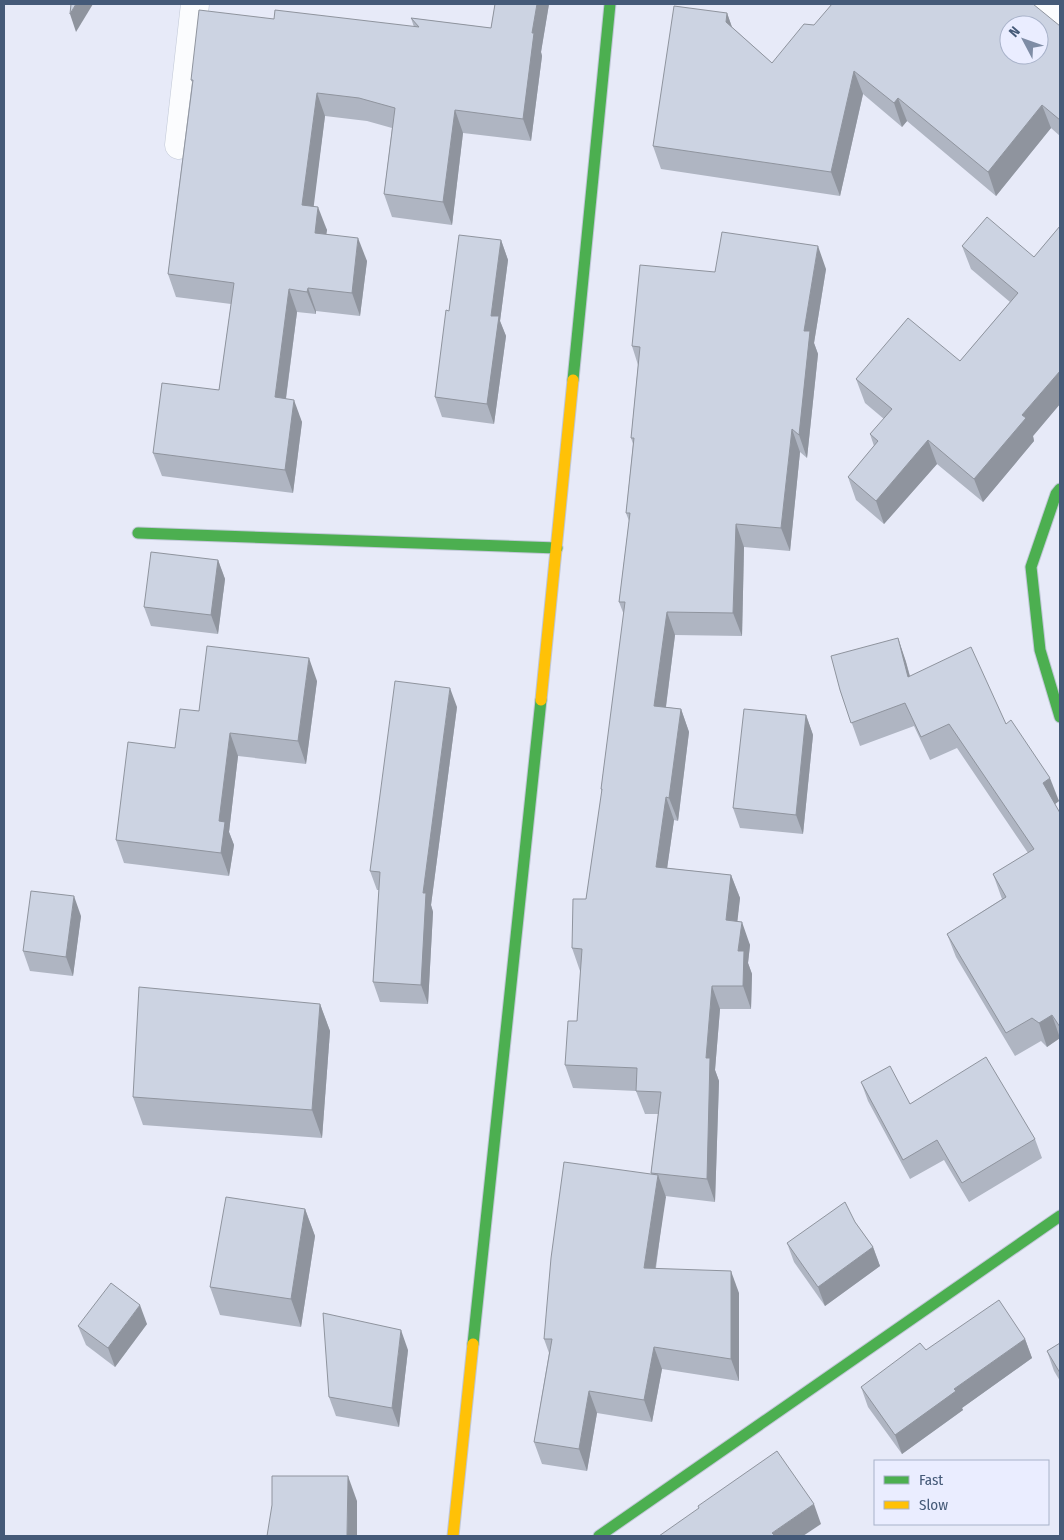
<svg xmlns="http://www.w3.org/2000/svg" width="1064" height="1540" viewBox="0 0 1064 1540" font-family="'Fira Sans Condensed',sans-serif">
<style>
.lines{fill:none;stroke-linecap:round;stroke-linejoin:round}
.street-casing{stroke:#c2c9d7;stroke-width:29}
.fast-casing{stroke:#c0c7d7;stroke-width:13}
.slow-casing{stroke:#c0c7d7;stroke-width:13}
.street{stroke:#fbfcfe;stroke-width:28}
.fast{stroke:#4caf50;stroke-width:11}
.slow{stroke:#ffc107;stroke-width:11}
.wall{fill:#afb5c2}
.shaded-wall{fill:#8f949e}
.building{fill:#ccd3e2;stroke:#8f949e;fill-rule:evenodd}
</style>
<rect width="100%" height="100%" fill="#e7eaf8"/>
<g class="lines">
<g class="street-casing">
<g id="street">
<path d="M1040 4 1060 20"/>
<path d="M179 145 195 4"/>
</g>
</g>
<g class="fast-casing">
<g id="fast">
<path d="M573 380 610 4"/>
<path d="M1060 489 1056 494 1031 567 1040 650 1060 717"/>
<path d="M138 533 557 548"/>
<path d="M473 1344 541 700"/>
<path d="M599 1536 1060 1216"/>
</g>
</g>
<g class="slow-casing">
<g id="slow">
<path d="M541 700 573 380"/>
<path d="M453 1536 473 1344"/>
</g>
</g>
<use href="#street" class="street"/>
<use href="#fast" class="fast"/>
<use href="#slow" class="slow"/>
</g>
<g class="wall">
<path d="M495 4H549L541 52 542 56 531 141 463 133 452 225 392 217 384 194 392 128 367 121 325 116 313 206 327 230 326 234 367 261 360 316 316 311V314L297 312 286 399 302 422 293 493 162 476 153 453 219 390 231 304 176 297 168 274 192 82 191 80 274 19 414 27 411 18 491 28Z"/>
<path d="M727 13 732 27 772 63 814 25 1060 26V136L1051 128 996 196 907 121 902 127 863 94 840 196 661 169 653 146Z"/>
<path d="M1060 226V404L1033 436 1034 441 983 502 937 464 884 524 856 500 848 477 874 446 870 434 884 419 865 403 856 379 960 361 1010 302 971 269 962 246 1034 257Z"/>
<path d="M501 240 508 260 500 321 506 336 494 424 442 417 435 397 449 311Z"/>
<path d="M826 269 814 343 818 354 807 458 800 452 790 551 744 547 742 636 675 635 666 707 681 709 689 732 678 821 674 820 667 868 731 875 740 898 737 921 750 945 748 963 752 974 751 1009H720L715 1070 719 1081 715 1202 665 1196 656 1268 739 1293V1381L662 1369 652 1422 597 1413 587 1471 542 1464 534 1442 549 1353 544 1339 651 1174V1173L658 1114H645L636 1091 573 1088 565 1065 577 1021 581 971H580L572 948 586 899 602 792 601 789 624 615 619 602 629 521 626 513 633 444 631 438 638 365 632 346 715 272Z"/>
<path d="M218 560 225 579 218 634 151 626 144 607Z"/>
<path d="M898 638 906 662 910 676 1006 724 1059 801 1055 804 1060 813V1038L1047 1047 1041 1041 1015 1056 956 957 947 934 1002 899 993 874 1028 853 957 748 930 760 914 726 860 746 840 690Z"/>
<path d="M317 681 306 764 238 756 229 832 234 845 229 876 124 863 116 840 175 748 199 711Z"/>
<path d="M457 707 431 905 433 912 428 1004 380 1002 373 982 379 890H377L370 871Z"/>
<path d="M806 715 813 735 803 834 740 828 733 808Z"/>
<path d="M81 916 73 976 30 971 23 951Z"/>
<path d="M320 1004 330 1031 322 1138 143 1125 133 1097Z"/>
<path d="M861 1082 910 1104 1035 1139 1042 1158 969 1202 944 1160 910 1179 868 1101Z"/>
<path d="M305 1209 315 1236 301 1327 220 1315 210 1287Z"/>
<path d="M855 1222 873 1247 880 1266 825 1306 794 1262 787 1243Z"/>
<path d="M147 1324 115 1367 86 1345 78 1326Z"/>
<path d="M1025 1339 1032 1358 962 1408 963 1410 902 1454 868 1407 861 1387 926 1350Z"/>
<path d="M1060 1343V1381L1054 1371 1047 1351Z"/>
<path d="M408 1350 399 1427 336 1416 329 1397Z"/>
</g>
<g class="shaded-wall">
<path d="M76 4H93L76 32 70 14Z"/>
<path d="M537 4H549L541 52 542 56 531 141 523 119 532 33Z"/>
<path d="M727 13 735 36 726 22Z"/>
<path d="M854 71 863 94 840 196 831 172Z"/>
<path d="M317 93 325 116 311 228 302 205Z"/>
<path d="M898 98 907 121 902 127 894 103Z"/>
<path d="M1042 105 1051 128 996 196 988 172Z"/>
<path d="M455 110 463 133 452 225 443 202Z"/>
<path d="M318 207 327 230 323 256 315 233Z"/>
<path d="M358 238 367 261 360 316 352 293Z"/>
<path d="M501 240 508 260 500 321 506 336 494 424 487 404 491 316Z"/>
<path d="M818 246 826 269 814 343 818 354 807 458 799 435 804 331Z"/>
<path d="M308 288 316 311V314L307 292Z"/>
<path d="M289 289 297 312 283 420 275 397Z"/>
<path d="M1060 371V404L1033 436 1034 441 983 502 974 479 1022 415Z"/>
<path d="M294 400 302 422 293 493 285 470Z"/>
<path d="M792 429 800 452 790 551 781 528Z"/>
<path d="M928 440 937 464 884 524 876 501Z"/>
<path d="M736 524 744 547 742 636 733 613Z"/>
<path d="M218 560 225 579 218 634 211 615Z"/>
<path d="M667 612 675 635 663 729 654 706Z"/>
<path d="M898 638 906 662 916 700 908 677Z"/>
<path d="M309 658 317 681 306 764 298 741Z"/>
<path d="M450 688 457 707 431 905 433 912 428 1004 421 985 423 893Z"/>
<path d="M681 709 689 732 678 821 669 798Z"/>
<path d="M806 715 813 735 803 834 796 815Z"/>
<path d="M230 733 238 756 229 832 234 845 229 876 221 853 219 821Z"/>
<path d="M1050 778 1059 801 1051 807 1043 783Z"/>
<path d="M666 797 674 820 664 890 656 867Z"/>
<path d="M731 875 740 898 735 943 726 920Z"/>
<path d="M74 896 81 916 73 976 66 957Z"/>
<path d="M742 922 750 945 748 963 752 974 751 1009 743 986 738 951Z"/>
<path d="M712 986 720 1009 715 1070 719 1081 715 1202 707 1179 706 1058Z"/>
<path d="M320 1004 330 1031 322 1138 312 1110Z"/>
<path d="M1052 1015 1060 1038 1047 1047 1039 1023Z"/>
<path d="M658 1175 666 1197 652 1290 644 1268Z"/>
<path d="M305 1209 315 1236 301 1327 291 1299Z"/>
<path d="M873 1247 880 1266 825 1306 818 1287Z"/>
<path d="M731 1271 739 1293V1381L731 1359Z"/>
<path d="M140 1305 147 1324 115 1367 108 1348Z"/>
<path d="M401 1330 408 1350 399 1427 392 1408Z"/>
<path d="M1025 1339 1032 1358 962 1408 963 1410 902 1454 895 1435 954 1389Z"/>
<path d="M654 1347 662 1369 652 1422 644 1400Z"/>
<path d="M589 1391 597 1413 587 1471 579 1449Z"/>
<path d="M348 1476 357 1501V1536H347Z"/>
<path d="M814 1504 821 1524 803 1536H774L772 1533Z"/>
</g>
<g class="building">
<path d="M71 4H76L70 14Z"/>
<path d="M495 4H537L532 33H534L523 119 455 110 443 202 384 194 395 108 359 98 317 93 302 205 318 207 315 233 358 238 352 293 308 288 307 292 289 289 275 397 294 400 285 470 153 453 162 383 219 390 234 283 168 274 193 80H191L199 10 274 19 275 10 419 27 411 18 491 28Z"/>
<path d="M832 4H1033L1060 26V120L1042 105 988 172 898 98 894 103 854 71 831 172 653 146 674 6 727 13 726 22 772 63 804 24 814 25ZM1009 25H1039V55H1009Z"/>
<path d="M987 217 1034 257 1060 226V371L1022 415 1026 418 974 479 928 440 876 501 848 477 878 441 870 434 892 409 856 379 908 318 960 361 1018 293 962 246Z"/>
<path d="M722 232 818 246 804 331H810L799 435 792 429 781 528 736 524 733 613 667 612 654 706 681 709 669 798 666 797 656 867 731 875 726 920 742 922 738 951H744L743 986H712L706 1058H710L707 1179 651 1173 661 1092 636 1091 637 1068 565 1065 568 1021H577L582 949 572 948 573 899H586L602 789H601L625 602H619L630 513H626L634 438H631L640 347 632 346 640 265 715 272Z"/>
<path d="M459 235 501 240 491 316H499L487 404 435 397 446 310 449 311Z"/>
<path d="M151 552 218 560 211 615 144 607Z"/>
<path d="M898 638 908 677 971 647 1006 724 1011 720 1050 778 1043 783 1060 813V1027L1052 1015 1039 1023 1032 1018 1006 1033 947 934 1006 897 993 874 1034 849 949 724 921 737 905 703 851 723 840 690 831 656Z"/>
<path d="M207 646 309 658 298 741 230 733 219 821 225 822 221 853 116 840 128 742 175 748 180 709 199 711Z"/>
<path d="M395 681 450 688 423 893H426L421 985 373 982 380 872 370 871Z"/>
<path d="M744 709 806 715 796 815 733 808Z"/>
<path d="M31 891 74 896 66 957 23 951Z"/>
<path d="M139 987 320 1004 312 1110 133 1097Z"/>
<path d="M986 1057 1035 1139 962 1183 937 1140 903 1160 861 1082 890 1066 910 1104Z"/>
<path d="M564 1162 658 1175 644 1268 731 1271V1359L654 1347 644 1400 589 1391 579 1449 534 1442 552 1339H544L551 1258Z"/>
<path d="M226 1197 305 1209 291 1299 210 1287Z"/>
<path d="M845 1202 855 1222 873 1247 818 1287 787 1243Z"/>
<path d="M111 1283 140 1305 108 1348 78 1326Z"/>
<path d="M999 1300 1025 1339 954 1389 956 1391 895 1435 861 1387 920 1343 926 1350Z"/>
<path d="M323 1313 401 1330 392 1408 329 1397Z"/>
<path d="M1060 1343V1373L1047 1351Z"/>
<path d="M777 1451 814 1504 772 1533 775 1536H659L699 1508 698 1506Z"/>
<path d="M272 1476H348L347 1536H267L272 1505Z"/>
</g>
<rect width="1064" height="1540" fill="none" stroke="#455a78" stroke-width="10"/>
<rect x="874" y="1460" width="175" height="65" fill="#eaedff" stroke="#a8b2c9"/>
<rect x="884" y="1476" width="25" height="8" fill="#4caf50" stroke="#a8b2c9"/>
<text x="919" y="1485" font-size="15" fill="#455a78">Fast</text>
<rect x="884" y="1501" width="25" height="8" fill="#ffc107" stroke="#a8b2c9"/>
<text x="919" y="1510" font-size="15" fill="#455a78">Slow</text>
<g transform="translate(1024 40) rotate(311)"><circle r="24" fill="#eaedff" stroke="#a8b2c9"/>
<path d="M0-4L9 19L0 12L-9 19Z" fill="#7e8ca5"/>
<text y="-8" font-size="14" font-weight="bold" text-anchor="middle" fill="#455a78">N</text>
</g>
</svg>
